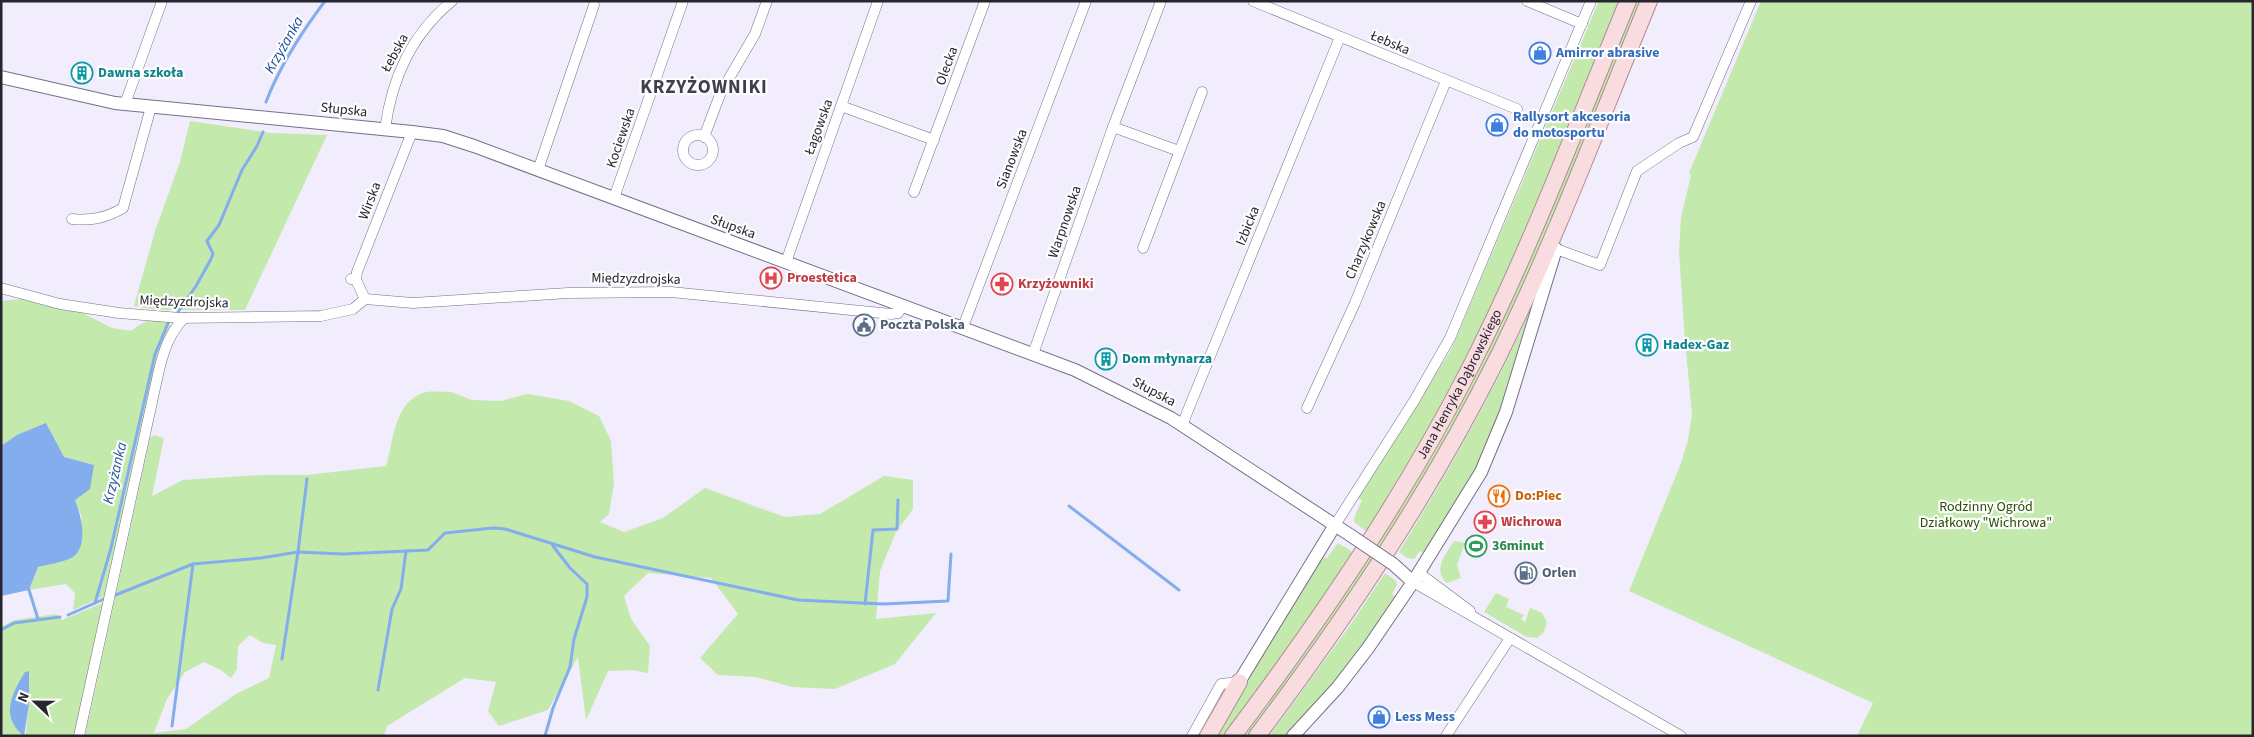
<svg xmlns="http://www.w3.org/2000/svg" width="2254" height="737" viewBox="0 0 2254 737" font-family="'Source Sans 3',sans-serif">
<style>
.green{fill:#c3e9ac;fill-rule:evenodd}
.water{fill:#84adee}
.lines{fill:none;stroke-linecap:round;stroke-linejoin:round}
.stream{stroke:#84adee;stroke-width:3}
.minor-casing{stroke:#766f86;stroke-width:11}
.tertiary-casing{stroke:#766f86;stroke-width:14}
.primary-casing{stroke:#ac8d93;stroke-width:18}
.minor{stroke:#fff;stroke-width:10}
.tertiary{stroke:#fff;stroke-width:12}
.primary{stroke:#f8dcdf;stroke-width:16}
.tertiary-bridge-casing{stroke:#766f86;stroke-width:14;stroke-linecap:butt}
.tertiary-bridge{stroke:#fff;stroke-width:12}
.labels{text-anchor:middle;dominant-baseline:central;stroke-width:4.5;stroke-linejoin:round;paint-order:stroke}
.street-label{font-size:14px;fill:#27252e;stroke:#fdfdfd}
.shop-label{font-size:14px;font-weight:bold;fill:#366cbe;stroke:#fdfdfd;text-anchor:start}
.culture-label{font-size:14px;font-weight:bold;fill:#0d838f;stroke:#fdfdfd;text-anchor:start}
.health-label{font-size:14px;font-weight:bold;fill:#be3a42;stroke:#fdfdfd;text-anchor:start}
.service-label{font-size:14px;font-weight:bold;fill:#4e5e75;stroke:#fdfdfd;text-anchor:start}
.food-label{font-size:14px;font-weight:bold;fill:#c56008;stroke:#fdfdfd;text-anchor:start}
.park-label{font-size:14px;fill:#284e02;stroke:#fdfdfd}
.leisure-label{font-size:14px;font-weight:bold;fill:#27864d;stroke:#fdfdfd;text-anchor:start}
.water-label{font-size:15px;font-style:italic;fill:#21519e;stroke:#fdfdfd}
.district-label{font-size:19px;font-weight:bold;letter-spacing:1px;fill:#423c51;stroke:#fdfdfd}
</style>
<rect width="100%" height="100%" fill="#f1edfd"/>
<g class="green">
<path d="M1599 1H1621L1521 246 1470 356 1369 533 1354 522C1354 515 1360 505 1362 500L1358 498 1451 350Z"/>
<path d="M1634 1H1643L1550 230 1476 387 1367 575 1250 736H1240L1416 477Z"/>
<path d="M1761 1H2253V736H1857L1873 703 1629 591 1681 463 1688 440 1692 414 1685 341 1679 251 1681 218 1691 175 1689 173Z"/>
<path d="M190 121 271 133 327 135 245 310H158L134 306 155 231 180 162Z"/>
<path d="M1543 272 1505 405 1477 471 1426 554 1420 551 1414 559 1407 558 1399 552C1443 480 1486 406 1522 329 1530 311 1535 291 1543 272Z"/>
<path d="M32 298 73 308 112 328 131 331C144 321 152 317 169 321L170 327C140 414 125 505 107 595L73 610 75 593 66 584 29 590 38 567 73 557 82 517 74 500 94 465 64 458 17 435 1 446V301Z"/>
<path d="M451 392 472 400 501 401 527 394 569 401 599 416 611 441 614 483 609 514 600 522 624 532 663 518 705 488 785 517 820 514 884 476 913 480V509L896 532 880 571 876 619 936 613 895 664 835 689 793 687 755 677 718 675 700 658 738 614 711 578 648 573 624 596 631 619 650 646 648 673 632 670 608 671 586 720 578 657 548 710 499 726 488 711 496 682 465 678 387 726 384 736H85L150 438 154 435 164 438 152 496 183 480 261 475H307L386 466C394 441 393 407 420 394 428 390 442 392 451 392ZM250 635 263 643 276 645 269 678 236 694 186 729 154 733 167 699 185 672 204 662 221 670 231 678 237 669 238 646Z"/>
<path d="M1454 541 1465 543 1457 565 1461 578 1447 583C1432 570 1446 554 1454 541Z"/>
<path d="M1338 543 1356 554 1226 736H1213L1321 557 1327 558Z"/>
<path d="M1385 573 1396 581 1397 585 1392 594 1396 597 1339 678 1288 736H1269L1349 627Z"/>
<path d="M1496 593 1509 599 1506 607 1524 615 1521 619 1525 622 1530 608 1542 613 1547 622 1544 632 1537 638 1527 637 1484 612Z"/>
<path d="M105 602 76 736H24L28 728 26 731 29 704V671L24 736H1V627L14 620 56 614 62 620Z"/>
</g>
<g class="water">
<path d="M46 423 64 457 94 465 90 489 75 500C81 515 89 545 73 557 67 561 47 565 38 567L29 590 1 596V446L17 435Z"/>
<path d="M29 671V704L24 736C0 717 11 695 25 672Z"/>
</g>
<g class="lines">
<g class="stream">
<path d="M266 102C280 65 301 33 325 1"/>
<path d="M178 312 196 286 211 259 213 254 207 241 219 225 242 170 257 146 263 132"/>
<path d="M1069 506 1179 590"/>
<path d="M29 590 38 619"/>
<path d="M113 596 193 564 261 558 298 552 343 554 428 550 445 533 493 528 505 529 595 557 798 600 883 604 948 601 951 554"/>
<path d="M95 603 104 599"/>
<path d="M865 604 873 530 897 529 898 500"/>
<path d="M68 615 95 603 111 548 155 354 169 321"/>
<path d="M1 630 14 623 60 617"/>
<path d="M282 659 298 552 307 479"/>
<path d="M378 690 392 609 401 589 406 551"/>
<path d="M172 726 193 564"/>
<path d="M545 736 553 708 570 667 574 639 587 597V584L570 568 553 546"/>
</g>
<g class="minor-casing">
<g id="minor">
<path d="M1253 1 1517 109"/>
<path d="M1527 1 1582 24"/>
<path d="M125 104 162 1"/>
<path d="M841 106 934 140"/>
<path d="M1113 127 1179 151"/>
<path d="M385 129C392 78 411 35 452 1"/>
<circle cx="698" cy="150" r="15"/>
<path d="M704 137 721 92 755 34 767 1"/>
<path d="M538 170 594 5"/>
<path d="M914 192 985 1"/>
<path d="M614 198 683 1"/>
<path d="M72 219C91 221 106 218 123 208L151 107"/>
<path d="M1143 248 1202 92"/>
<path d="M1556 249 1600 265 1637 171 1679 143 1693 137 1751 1"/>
<path d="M786 262 878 1"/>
<path d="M356 280 357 272 412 132"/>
<path d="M1 288 60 304 119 313 180 318 321 316 353 309 365 299 356 280 351 279"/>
<path d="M365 299 413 303 568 293 671 292 891 314 898 313 903 305"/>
<path d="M963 327 1086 1"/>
<path d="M1033 354 1113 127 1161 1"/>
<path d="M1307 408 1355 303 1446 81"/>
<path d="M1182 425 1340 37"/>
<path d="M1335 525 1414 401 1450 338 1591 1"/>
<path d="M1419 573 1470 611"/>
<path d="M1413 582 1681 736"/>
<path d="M79 736 159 370C164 350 169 334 184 318"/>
<path d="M1192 736 1221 684 1239 682"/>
<path d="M1446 736 1510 638"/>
</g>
</g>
<g class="tertiary-casing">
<g id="tertiary">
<path d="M1 77 115 103 412 132 443 136 474 146 1075 370 1171 418 1350 535"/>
<path d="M1393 564 1413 582"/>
<path d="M1239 682 1335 525"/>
<path d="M1293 736 1338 687 1368 648 1413 582 1481 472 1506 412 1556 249"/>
</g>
</g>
<g class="primary-casing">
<g id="primary">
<path d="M1208 736 1239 682"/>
<path id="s1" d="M1233 736C1321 619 1403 499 1470 368 1530 250 1577 124 1628 1"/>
<path d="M1257 736C1349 614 1430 493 1498 357 1555 241 1600 120 1649 1"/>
</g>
</g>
<use href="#minor" class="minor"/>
<use href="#tertiary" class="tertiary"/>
<use href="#primary" class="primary"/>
<g class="tertiary-bridge-casing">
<path id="tertiary-bridge" d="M1350 535 1393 564"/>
</g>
<use href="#tertiary-bridge" class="tertiary-bridge"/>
</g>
<defs>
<g id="shop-ring" transform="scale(1.125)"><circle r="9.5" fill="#fdfdfd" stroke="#3f7fe0" stroke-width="1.5"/><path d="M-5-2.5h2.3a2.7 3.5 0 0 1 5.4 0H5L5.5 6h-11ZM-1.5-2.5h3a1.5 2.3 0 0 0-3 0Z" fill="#3f7fe0"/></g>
<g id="building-ring" transform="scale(1.125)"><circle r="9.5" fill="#fdfdfd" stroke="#0f9aa8" stroke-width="1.5"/><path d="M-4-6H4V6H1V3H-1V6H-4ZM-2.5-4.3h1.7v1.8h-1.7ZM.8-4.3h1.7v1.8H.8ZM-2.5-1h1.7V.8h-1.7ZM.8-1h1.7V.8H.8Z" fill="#0f9aa8"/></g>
<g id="hospital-ring" transform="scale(1.125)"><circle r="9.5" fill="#fdfdfd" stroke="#e0444e" stroke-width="1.5"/><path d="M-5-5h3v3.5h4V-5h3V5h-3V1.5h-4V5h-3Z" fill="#e0444e"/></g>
<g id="pharmacy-ring" transform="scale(1.125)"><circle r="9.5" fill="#fdfdfd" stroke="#e0444e" stroke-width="1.5"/><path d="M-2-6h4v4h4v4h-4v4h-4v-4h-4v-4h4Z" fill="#e0444e"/></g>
<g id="civic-ring" transform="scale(1.125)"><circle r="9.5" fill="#fdfdfd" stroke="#5c6f8a" stroke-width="1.5"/><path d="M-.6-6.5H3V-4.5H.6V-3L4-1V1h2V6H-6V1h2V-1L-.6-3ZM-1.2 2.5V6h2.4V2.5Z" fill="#5c6f8a"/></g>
<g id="restaurant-ring" transform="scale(1.125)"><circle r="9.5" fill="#fdfdfd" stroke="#e8710a" stroke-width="1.5"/><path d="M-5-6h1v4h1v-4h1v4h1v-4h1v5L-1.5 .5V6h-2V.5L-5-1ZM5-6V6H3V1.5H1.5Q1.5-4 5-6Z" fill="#e8710a"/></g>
<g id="stadium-ring" transform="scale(1.125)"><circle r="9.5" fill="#fdfdfd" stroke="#2e9e5b" stroke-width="1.5"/><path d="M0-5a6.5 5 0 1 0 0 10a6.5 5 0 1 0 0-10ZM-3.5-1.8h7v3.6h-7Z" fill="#2e9e5b"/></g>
<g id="fuel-ring" transform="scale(1.125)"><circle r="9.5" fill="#fdfdfd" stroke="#5c6f8a" stroke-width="1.5"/><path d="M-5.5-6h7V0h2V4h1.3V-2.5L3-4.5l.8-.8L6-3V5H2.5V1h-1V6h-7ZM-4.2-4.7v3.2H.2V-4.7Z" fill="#5c6f8a"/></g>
</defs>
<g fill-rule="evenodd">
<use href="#shop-ring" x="1540" y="53"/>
<use href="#building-ring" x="82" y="73"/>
<use href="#shop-ring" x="1497" y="125"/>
<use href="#hospital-ring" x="771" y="278"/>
<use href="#pharmacy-ring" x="1002" y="284"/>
<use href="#civic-ring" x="864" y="325"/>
<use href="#building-ring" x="1647" y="345"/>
<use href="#building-ring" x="1106" y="359"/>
<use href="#restaurant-ring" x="1499" y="496"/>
<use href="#pharmacy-ring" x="1485" y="522"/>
<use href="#stadium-ring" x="1476" y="546"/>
<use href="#fuel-ring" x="1526" y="573"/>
<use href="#shop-ring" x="1379" y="717"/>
</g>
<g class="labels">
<g class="street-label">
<text transform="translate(1390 43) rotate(23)">Łebska</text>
<text transform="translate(395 53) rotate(-61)">Łebska</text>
<text transform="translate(947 66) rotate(-70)">Olecka</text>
<text transform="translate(344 110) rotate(6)">Słupska</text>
<text transform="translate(819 127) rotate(-70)">Łagowska</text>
<text transform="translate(621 138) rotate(-71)">Kociewska</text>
<text transform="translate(1012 159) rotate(-69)">Sianowska</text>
<text transform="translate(370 201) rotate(-69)">Wirska</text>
<text transform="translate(1065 222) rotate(-71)">Warpnowska</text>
<text transform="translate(1248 226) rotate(-68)">Izbicka</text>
<text transform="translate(733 227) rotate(20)">Słupska</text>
<text transform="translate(1366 240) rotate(-67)">Charzykowska</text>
<text transform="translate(636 279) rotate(1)">Międzyzdrojska</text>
<text transform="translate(184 302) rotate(2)">Międzyzdrojska</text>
<text stroke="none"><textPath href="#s1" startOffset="419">Jana Henryka Dąbrowskiego</textPath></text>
<text transform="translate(1154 392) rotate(28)">Słupska</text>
</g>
<g class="shop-label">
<text x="1556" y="53">Amirror abrasive</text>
<text x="1513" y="117">Rallysort akcesoria<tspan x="1513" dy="16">do motosportu</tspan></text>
<text x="1395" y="717">Less Mess</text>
</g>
<g class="culture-label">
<text x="98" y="73">Dawna szkoła</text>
<text x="1663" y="345">Hadex-Gaz</text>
<text x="1122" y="359">Dom młynarza</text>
</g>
<g class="health-label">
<text x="787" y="278">Proestetica</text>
<text x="1018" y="284">Krzyżowniki</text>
<text x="1501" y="522">Wichrowa</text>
</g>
<g class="service-label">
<text x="880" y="325">Poczta Polska</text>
<text x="1542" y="573">Orlen</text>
</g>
<g class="food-label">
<text x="1515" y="496">Do:Piec</text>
</g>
<g class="park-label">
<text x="1986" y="507">Rodzinny Ogród<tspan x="1986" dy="16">Działkowy "Wichrowa"</tspan></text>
</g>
<g class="leisure-label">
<text x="1492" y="546">36minut</text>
</g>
<g class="water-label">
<text transform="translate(284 45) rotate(-60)">Krzyżanka</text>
<text transform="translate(115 473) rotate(-77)">Krzyżanka</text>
</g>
<g class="district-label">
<text x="704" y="87">KRZYŻOWNIKI</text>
</g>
</g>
<rect width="2254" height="737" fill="none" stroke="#27252e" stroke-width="5"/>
<g transform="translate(35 702) rotate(292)" stroke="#fdfdfd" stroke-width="4" paint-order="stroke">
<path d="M0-4L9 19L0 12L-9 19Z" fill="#27252e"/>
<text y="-8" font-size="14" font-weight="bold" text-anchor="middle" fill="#27252e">N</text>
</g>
</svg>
